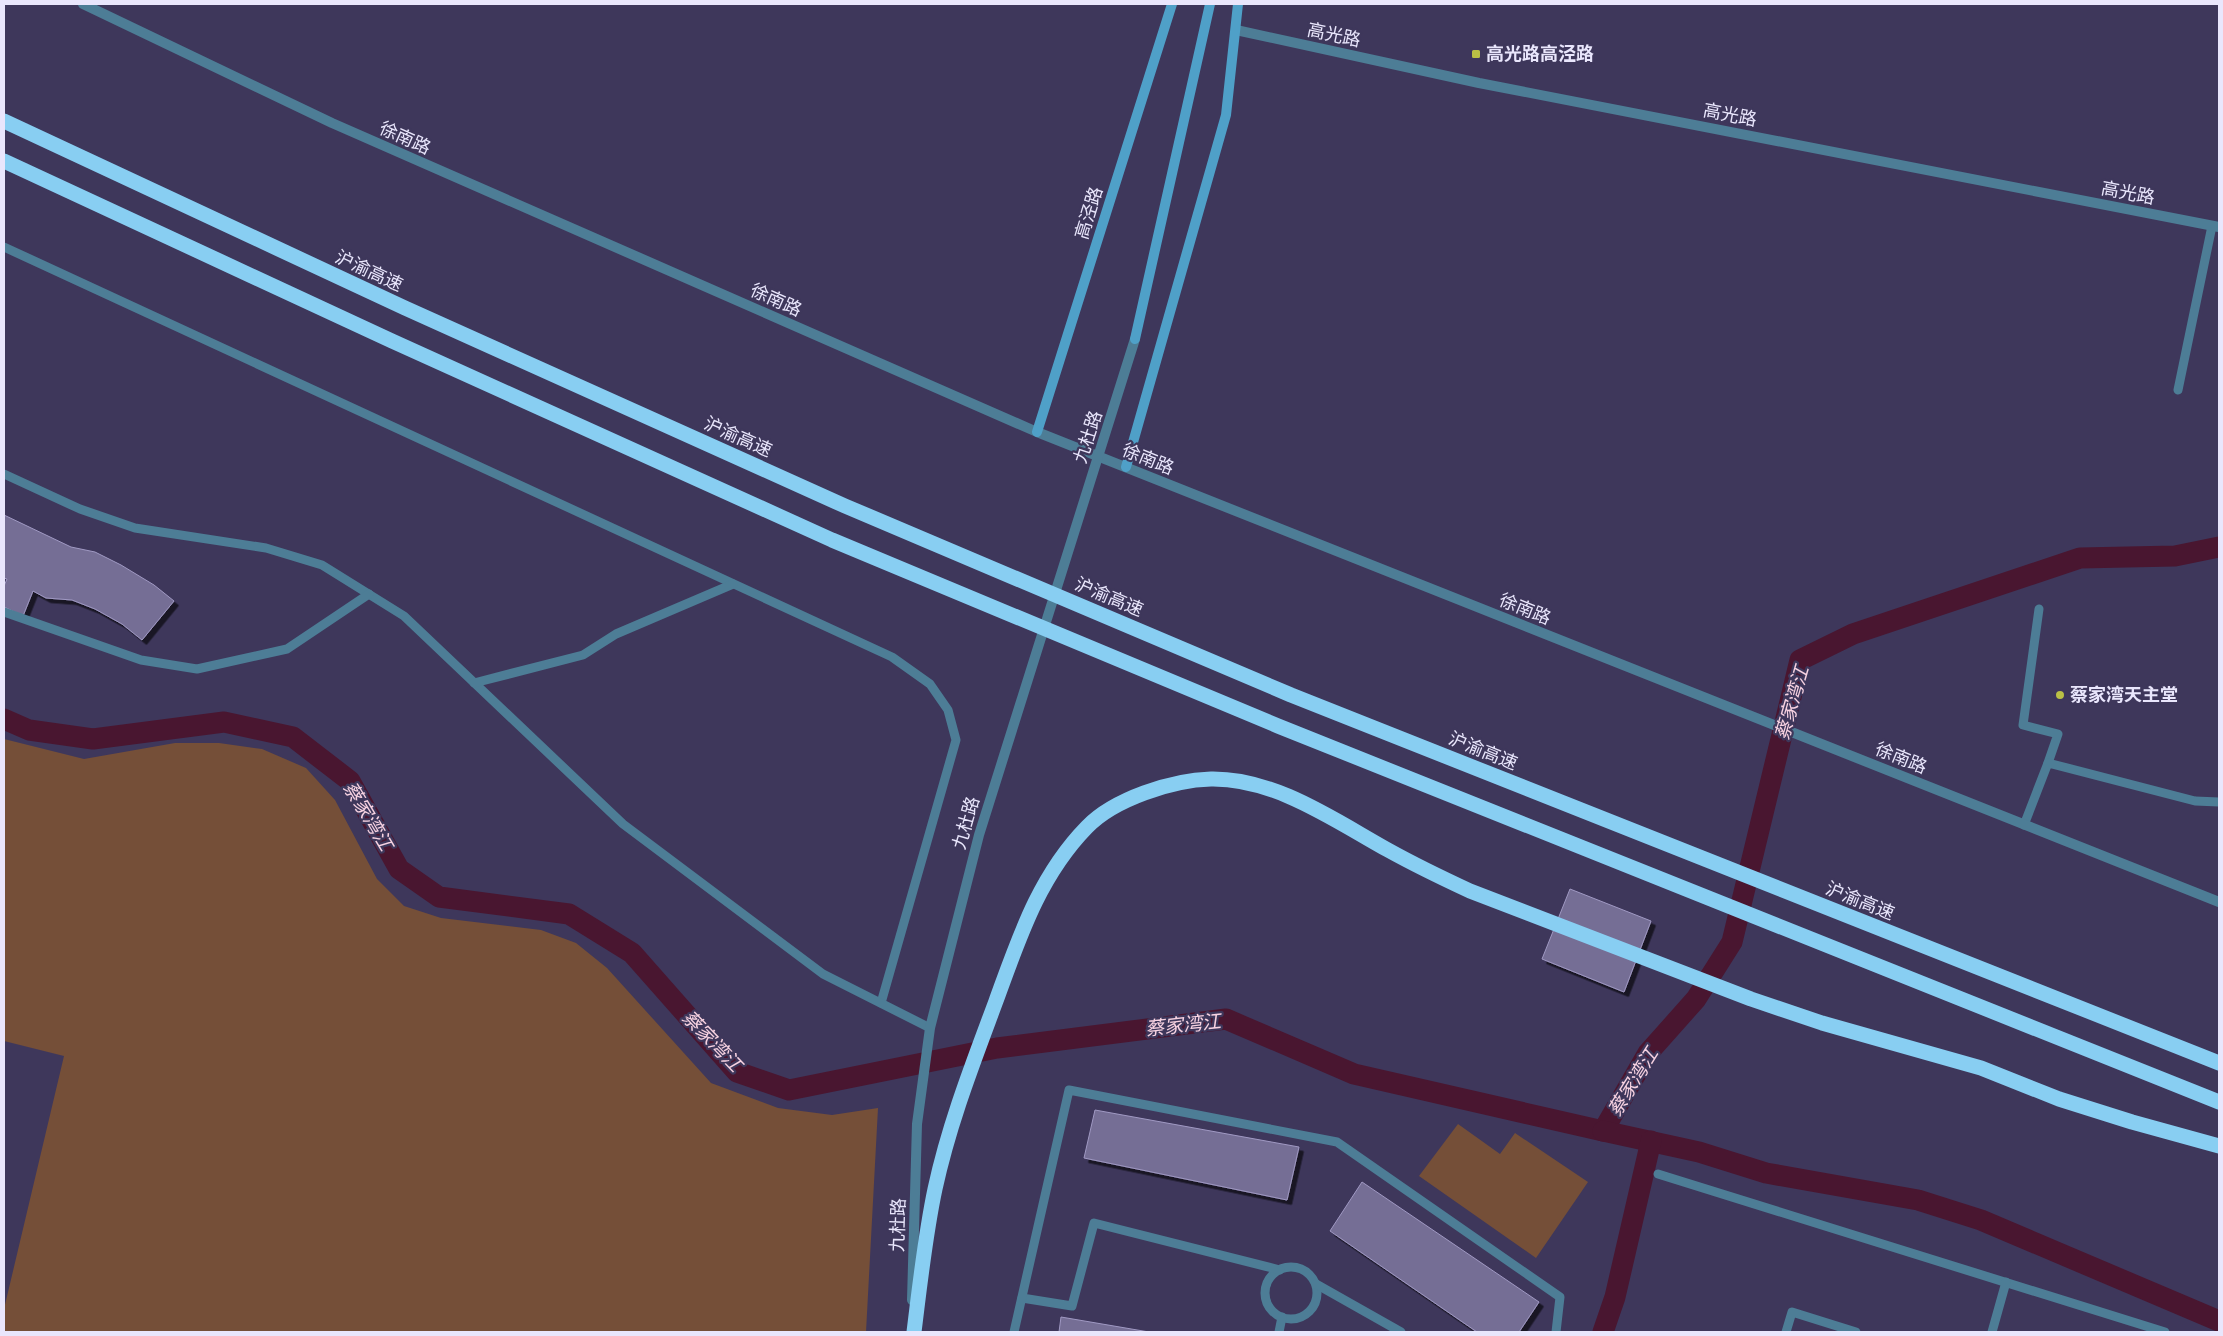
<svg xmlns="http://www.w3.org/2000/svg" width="2223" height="1336" viewBox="0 0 2223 1336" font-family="Rubik,'Noto Sans SC',sans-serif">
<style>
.green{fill:#754f38}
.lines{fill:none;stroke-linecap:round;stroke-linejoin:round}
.canal{stroke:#491630;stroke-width:21}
.building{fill:#756e95;stroke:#a099c3;filter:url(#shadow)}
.service{stroke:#4d7d96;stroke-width:9}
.tertiary{stroke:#4d7d96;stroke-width:10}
.secondary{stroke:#4fa0c8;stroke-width:10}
.motorway{stroke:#88cef2;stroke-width:15}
.poi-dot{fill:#bac045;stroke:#3e375b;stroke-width:2}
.labels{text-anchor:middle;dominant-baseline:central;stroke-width:4.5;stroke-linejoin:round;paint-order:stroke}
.street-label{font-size:18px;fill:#e9e6fc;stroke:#3e375b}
.poi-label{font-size:18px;font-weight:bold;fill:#e9e6fc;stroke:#3e375b;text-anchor:start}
.water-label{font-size:19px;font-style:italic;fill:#f8d3e2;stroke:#3e375b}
</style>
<defs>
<filter id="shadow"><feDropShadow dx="4.5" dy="4.5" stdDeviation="0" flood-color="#0009"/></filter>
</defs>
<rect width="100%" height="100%" fill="#3e375b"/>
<g class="green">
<path d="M4 739 84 759 175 743H219L262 749 306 768 335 800 377 879 404 906 441 918 541 930 576 943 607 968 711 1083 778 1108 832 1115 878 1108 866 1332H4V1309L64 1056 4 1041Z"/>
<path d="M1458 1124 1500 1154 1515 1133 1588 1182 1536 1258 1419 1176Z"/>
</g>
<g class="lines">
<g class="canal">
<path d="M4 719 29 730 93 739 224 722 293 737 350 781 399 869 439 897 569 914 632 953 737 1072 789 1090 997 1048 1226 1019 1354 1074 1603 1131 1648 1053 1696 999 1732 942 1800 660 1853 634 2080 558 2175 556 2219 547"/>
<path d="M1603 1131 1699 1152 1766 1173 1918 1200 1981 1220 2219 1321"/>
<path d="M1603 1332 1615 1297 1651 1141"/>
</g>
</g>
<g class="building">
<path d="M4 515 71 547 95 552 121 565 154 585 174 601 142 640 122 624 95 609 72 600 46 598 33 591 23 616 4 607V586L7 579 4 578Z"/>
<path d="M1570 889 1651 921 1624 992 1542 959Z"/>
<path d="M1095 1110 1299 1147 1287 1200 1084 1158Z"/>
<path d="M1362 1182 1539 1302 1519 1332H1477L1330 1231Z"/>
<path d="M1061 1317 1149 1332H1059Z"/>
</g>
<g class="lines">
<g class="service">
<path d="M4 247 892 657 930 684 948 710 956 740 881 1003"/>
<path d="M2178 390 2212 226"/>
<path d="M4 474 80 509 135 528 266 548 322 565 404 616 623 824 823 974 930 1028"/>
<path d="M2039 609 2023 725 2058 734 2048 763"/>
<path d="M4 612 141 660 197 669 287 649 369 594"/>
<path d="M474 683 583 655 616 634 733 584"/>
<path d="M2024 825 2048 763 2195 801 2219 802"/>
<path d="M1658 1174 2165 1332"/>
<circle cx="1291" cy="1293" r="26"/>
<path d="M1316 1284 1401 1332"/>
<path d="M1022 1298 1072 1306 1094 1223 1280 1270"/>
<path d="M1014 1332 1069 1090 1337 1142 1560 1297 1556 1332"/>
<path d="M1279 1332 1282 1317"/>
<path d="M1786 1332 1792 1312 1856 1332"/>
<path d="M1992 1332 2006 1282"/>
</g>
<g class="tertiary">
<path d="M83 4 332 123 1037 432 2219 902"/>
<path d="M1236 30 1479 83 2219 227"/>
<path d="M912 1300 917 1124 930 1028 979 835 1135 339"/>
</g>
<g class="secondary">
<path d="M1135 339 1210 4"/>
<path d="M1037 432 1172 4"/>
<path d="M1126 467 1226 115 1238 4"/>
</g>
<g class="motorway">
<path d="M4 121 405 308 845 506 1291 695 2219 1063"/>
<path d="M4 161 392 341 832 540 1278 726 2219 1102"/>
<path d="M914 1332C920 1284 925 1236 935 1189 949 1124 973 1063 996 1001 1019 938 1039 876 1087 827 1114 799 1172 780 1211 779 1275 778 1334 820 1388 850 1415 865 1442 878 1470 891L1751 999 1822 1023 1981 1068 2059 1099 2132 1122 2219 1146"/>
</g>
</g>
<g class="poi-dot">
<rect x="1471" y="49" width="10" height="10" rx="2.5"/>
<circle cx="2060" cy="695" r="5"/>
</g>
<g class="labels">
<g class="street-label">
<text transform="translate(1334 35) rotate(12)">高光路</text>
<text transform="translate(1730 115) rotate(11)">高光路</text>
<text transform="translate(405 138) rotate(24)">徐南路</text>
<text transform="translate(2128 193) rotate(11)">高光路</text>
<text transform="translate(1089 213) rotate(-73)">高泾路</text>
<text transform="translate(369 271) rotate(25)">沪渝高速</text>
<text transform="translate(776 300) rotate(24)">徐南路</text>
<text transform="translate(738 437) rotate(24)">沪渝高速</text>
<text transform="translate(1088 437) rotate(-72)">九杜路</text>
<text transform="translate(1148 459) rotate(22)">徐南路</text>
<text transform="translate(1109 597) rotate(23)">沪渝高速</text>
<text transform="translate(1525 609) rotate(22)">徐南路</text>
<text transform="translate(1483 751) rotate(22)">沪渝高速</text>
<text transform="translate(1901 758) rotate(22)">徐南路</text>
<text transform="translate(966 823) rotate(-74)">九杜路</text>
<text transform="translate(1860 901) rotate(22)">沪渝高速</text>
<text transform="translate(898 1225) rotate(-88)">九杜路</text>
</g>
<g class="poi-label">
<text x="1486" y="54">高光路高泾路</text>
<text x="2070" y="695">蔡家湾天主堂</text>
</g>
<g class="water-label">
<text transform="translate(1792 703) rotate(-74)">蔡家湾江</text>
<text transform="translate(368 816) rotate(59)">蔡家湾江</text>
<text transform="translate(1183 1025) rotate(-6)">蔡家湾江</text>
<text transform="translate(712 1041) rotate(46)">蔡家湾江</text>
<text transform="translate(1633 1082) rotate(-58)">蔡家湾江</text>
</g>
</g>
<rect width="2223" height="1336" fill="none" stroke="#e9e6fc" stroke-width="10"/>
</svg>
